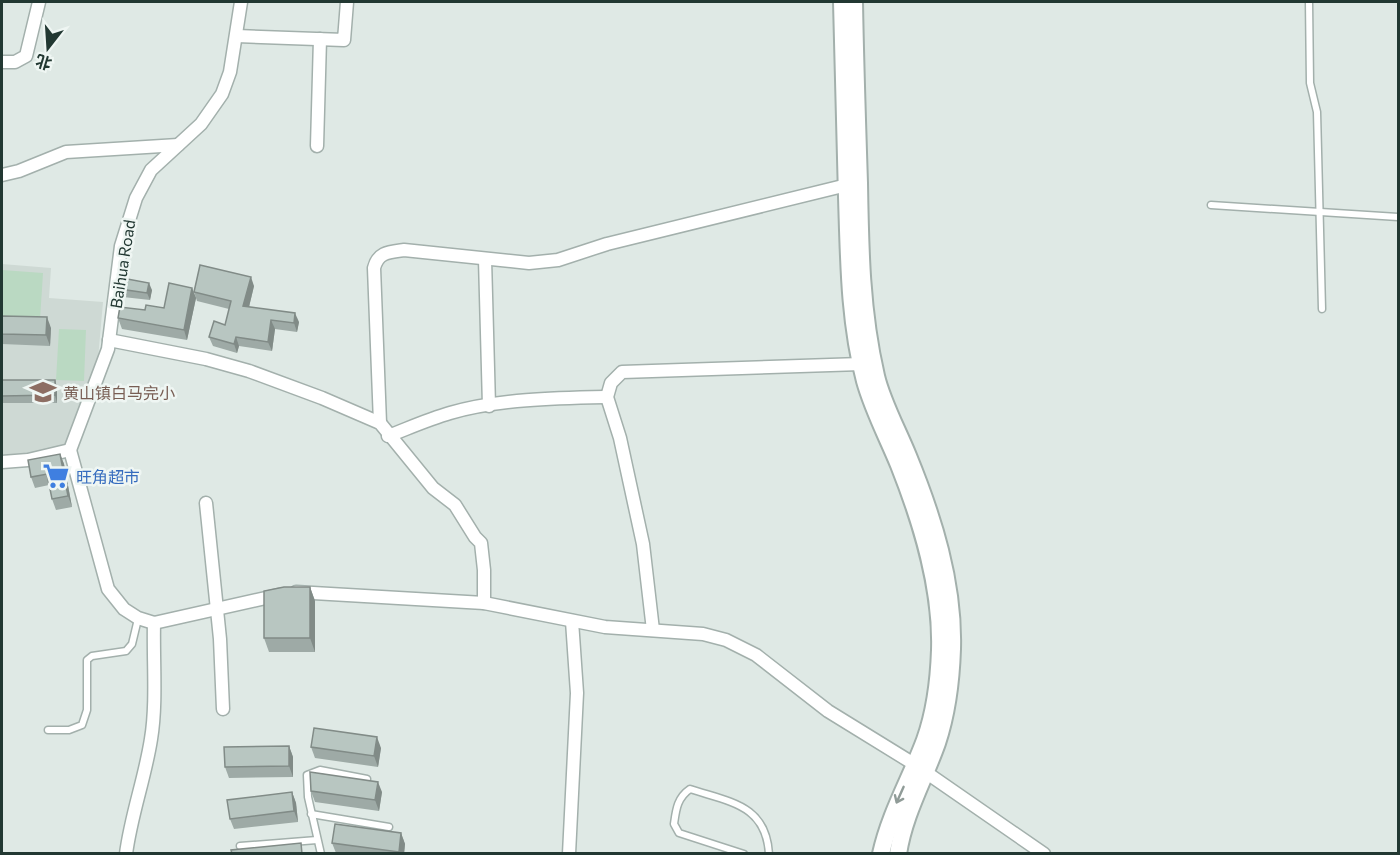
<svg xmlns="http://www.w3.org/2000/svg" width="1400" height="855" viewBox="0 0 1400 855" font-family="Commissioner,'Noto Sans SC',sans-serif">
<style>
.built{fill:#ced9d4}
.pitch{fill:#bad9c2}
.lines{fill:none;stroke-linecap:round;stroke-linejoin:round}
.service-casing{stroke:#a3b0ac;stroke-width:9}
.minor-casing{stroke:#a3b0ac;stroke-width:15}
.tertiary-casing{stroke:#a3b0ac;stroke-width:20}
.service{stroke:#fff;stroke-width:6}
.minor{stroke:#fff;stroke-width:12}
.tertiary{stroke:#fff;stroke-width:16}
.wall{fill:#9eaaa6}
.shaded-wall{fill:#818b87}
.building{fill:#b8c6c1;stroke:#818b87;stroke-width:1.5}
.oneway{stroke:#909c98}
.labels{text-anchor:middle;dominant-baseline:central;stroke-width:5;stroke-linejoin:round;paint-order:stroke}
.street-label{font-size:16px;fill:#223832;stroke:#eff6f3}
.education-label{font-size:16px;fill:#785e54;stroke:#eff6f3;text-anchor:start}
.shop-label{font-size:16px;fill:#366cbe;stroke:#eff6f3;text-anchor:start}
</style>
<rect width="100%" height="100%" fill="#dfe9e5"/>
<path class="built" d="M2 264 51 268 49 298 103 302 98 359 72 424 69 443 34 455 2 458Z"/>
<g class="pitch">
<path d="M2 270 43 273 40 320 2 318Z"/>
<path d="M59 329 86 330 84 381 56 380Z"/>
</g>
<g class="lines">
<g class="service-casing">
<g id="service">
<path d="M1309 2 1310 83 1317 112 1322 309"/>
<path d="M1211 205 1398 217"/>
<path d="M48 730H69L82 725 87 710V660L92 656 126 651 132 644 138 619"/>
<path d="M311 814 389 827"/>
<path d="M240 846 317 840"/>
<path d="M321 854 308 797 307 775 320 770 367 779"/>
<path d="M744 854 679 833 674 824C676 810 677 798 690 789 729 802 766 804 769 854"/>
</g>
</g>
<g class="minor-casing">
<g id="minor">
<path d="M237 36 344 40 347 2"/>
<path d="M2 62H15L26 56 39 2"/>
<path d="M317 146 320 39"/>
<path d="M2 175 19 171 66 152 178 145"/>
<path d="M485 259 489 406"/>
<path d="M109 340 206 359 249 371 322 398 380 423 433 488 455 505 475 537 481 543 484 570V603"/>
<path d="M380 423 374 268C378 252 389 252 404 250L529 263 558 260 607 244 847 185"/>
<path d="M388 436C409 428 429 419 450 413 497 399 557 398 607 397"/>
<path d="M70 450 108 589 124 609 138 618 154 623 279 595"/>
<path d="M2 462 28 460 70 450 108 349 121 246 136 198 151 170 201 124 222 94 230 72 241 2"/>
<path d="M206 503 220 639 223 709"/>
<path d="M296 592 484 603 605 627 703 634 726 640 756 655 828 711 914 764 1044 854"/>
<path d="M653 630 643 544 620 438 607 397 611 383 622 372 861 364"/>
<path d="M126 854C131 815 145 778 151 739 157 703 153 660 154 623"/>
<path d="M569 854 577 693 572 621"/>
</g>
</g>
<g class="tertiary-casing">
<g id="tertiary">
<path d="M842 2C844 67 845 132 847 197 849 258 849 321 865 381 873 410 888 438 899 465 922 523 942 588 940 650 939 680 935 712 925 740 911 778 890 813 881 854"/>
<path d="M854 2C855 62 857 122 859 183 860 248 861 312 876 376 882 402 898 431 908 456 933 517 954 583 952 649 951 680 947 713 937 743 924 780 904 814 898 854"/>
</g>
</g>
<use href="#service" class="service"/>
<use href="#minor" class="minor"/>
<use href="#tertiary" class="tertiary"/>
</g>
<g class="wall">
<path d="M254 286 249 307 299 322 297 332 275 329 272 351 239 346 237 353 213 346 209 337 225 325 229 309 197 301 194 292Z"/>
<path d="M192 288 196 298 187 340 122 329 118 318 145 310 164 308Z"/>
<path d="M120 289 152 290 150 300 123 297Z"/>
<path d="M2 316 51 328 50 346 2 344Z"/>
<path d="M2 380H55L57 387V403H2Z"/>
<path d="M60 454 64 464 72 507 56 510 52 499 49 485 35 488 31 477Z"/>
<path d="M310 587 315 601V652H269L264 638Z"/>
<path d="M289 746 293 757V777L229 778 225 767Z"/>
<path d="M311 747 381 748 378 767 315 758Z"/>
<path d="M311 791 382 792 379 811 315 802Z"/>
<path d="M292 792 296 803 298 822 234 829 230 819Z"/>
<path d="M401 833 405 844 404 854 336 853 332 843Z"/>
</g>
<g class="shaded-wall">
<path d="M251 277 254 286 247 315 243 306Z"/>
<path d="M149 283 152 290 150 300 147 293Z"/>
<path d="M192 288 196 298 187 340 184 330Z"/>
<path d="M295 313 299 322 297 332 294 323Z"/>
<path d="M47 317 51 328 50 346 46 335Z"/>
<path d="M271 320 275 329 272 351 268 342Z"/>
<path d="M236 337 239 346 237 353 234 344Z"/>
<path d="M55 380 57 387V403L55 395Z"/>
<path d="M60 454 64 464 72 507 68 496Z"/>
<path d="M310 587 315 601V652L310 638Z"/>
<path d="M377 737 381 748 378 767 374 756Z"/>
<path d="M289 746 293 757V777L289 766Z"/>
<path d="M378 782 382 792 379 811 375 800Z"/>
<path d="M292 792 296 803 298 822 294 811Z"/>
<path d="M401 833 405 844 404 854H399V852Z"/>
</g>
<g class="building">
<path d="M200 265 251 277 243 306 295 313 294 323 271 320 268 342 236 337 234 344 209 337 214 321 225 325 231 301 194 292Z"/>
<path d="M122 278 149 283 147 293 120 289Z"/>
<path d="M169 283 192 288 184 330 118 318 120 307 145 310 146 305 164 308Z"/>
<path d="M2 316 47 317 46 335 2 334Z"/>
<path d="M2 380H55V395L2 396Z"/>
<path d="M60 454 68 496 52 499 47 474 31 477 28 460Z"/>
<path d="M284 587H310V638H264V591Z"/>
<path d="M314 728 377 737 374 756 311 747Z"/>
<path d="M289 746V766L225 767 224 747Z"/>
<path d="M310 772 378 782 375 800 311 791Z"/>
<path d="M292 792 294 811 230 819 227 800Z"/>
<path d="M335 824 401 833 399 852 332 843Z"/>
<path d="M301 843 302 854H232L231 850Z"/>
</g>
<defs><path id="oneway-shaft" d="M-6 0H5M1.5-3L5.5 0L1.5 3" fill="none" stroke-width="1.6" stroke-linecap="round" stroke-linejoin="round" transform="scale(1.5)"/></defs>
<use class="oneway" href="#oneway-shaft" transform="translate(900 795) rotate(114)"/>
<defs>
<g id="school-bare" transform="scale(2.07)"><path d="M0-5L7-2L0 1L-7-2ZM-4 1L0 2.5L4 1V4Q0 6-4 4Z" fill="#8d6e63" stroke="#eff6f3" stroke-width="2.5" paint-order="stroke"/></g>
<g id="supermarket-bare" transform="scale(2.07)"><path d="M-6-5.5h2.5l.6 2H6L4.5 2H-2.5L-4.4-4H-6ZM-1.5 3.2a1.3 1.3 0 1 0 .1 0ZM3 3.2a1.3 1.3 0 1 0 .1 0Z" fill="#3f7fe0" stroke="#eff6f3" stroke-width="2.5" paint-order="stroke"/></g>
</defs>
<g fill-rule="evenodd">
<use href="#school-bare" x="43" y="392"/>
<use href="#supermarket-bare" x="56" y="476"/>
</g>
<g class="labels">
<g class="street-label">
<text transform="translate(122 264) rotate(-81)">Baihua Road</text>
</g>
<g class="education-label">
<text x="63" y="392">黄山镇白马完小</text>
</g>
<g class="shop-label">
<text x="76" y="476">旺角超市</text>
</g>
</g>
<rect width="1400" height="855" fill="none" stroke="#223832" stroke-width="6"/>
<g transform="translate(48 48) rotate(197)" stroke="#eff6f3" stroke-width="4.5" paint-order="stroke">
<path d="M0-4.5L10 22L0 15L-10 22Z" fill="#223832"/>
<text y="-9" font-size="16" font-weight="bold" text-anchor="middle" fill="#223832">北</text>
</g>
</svg>
